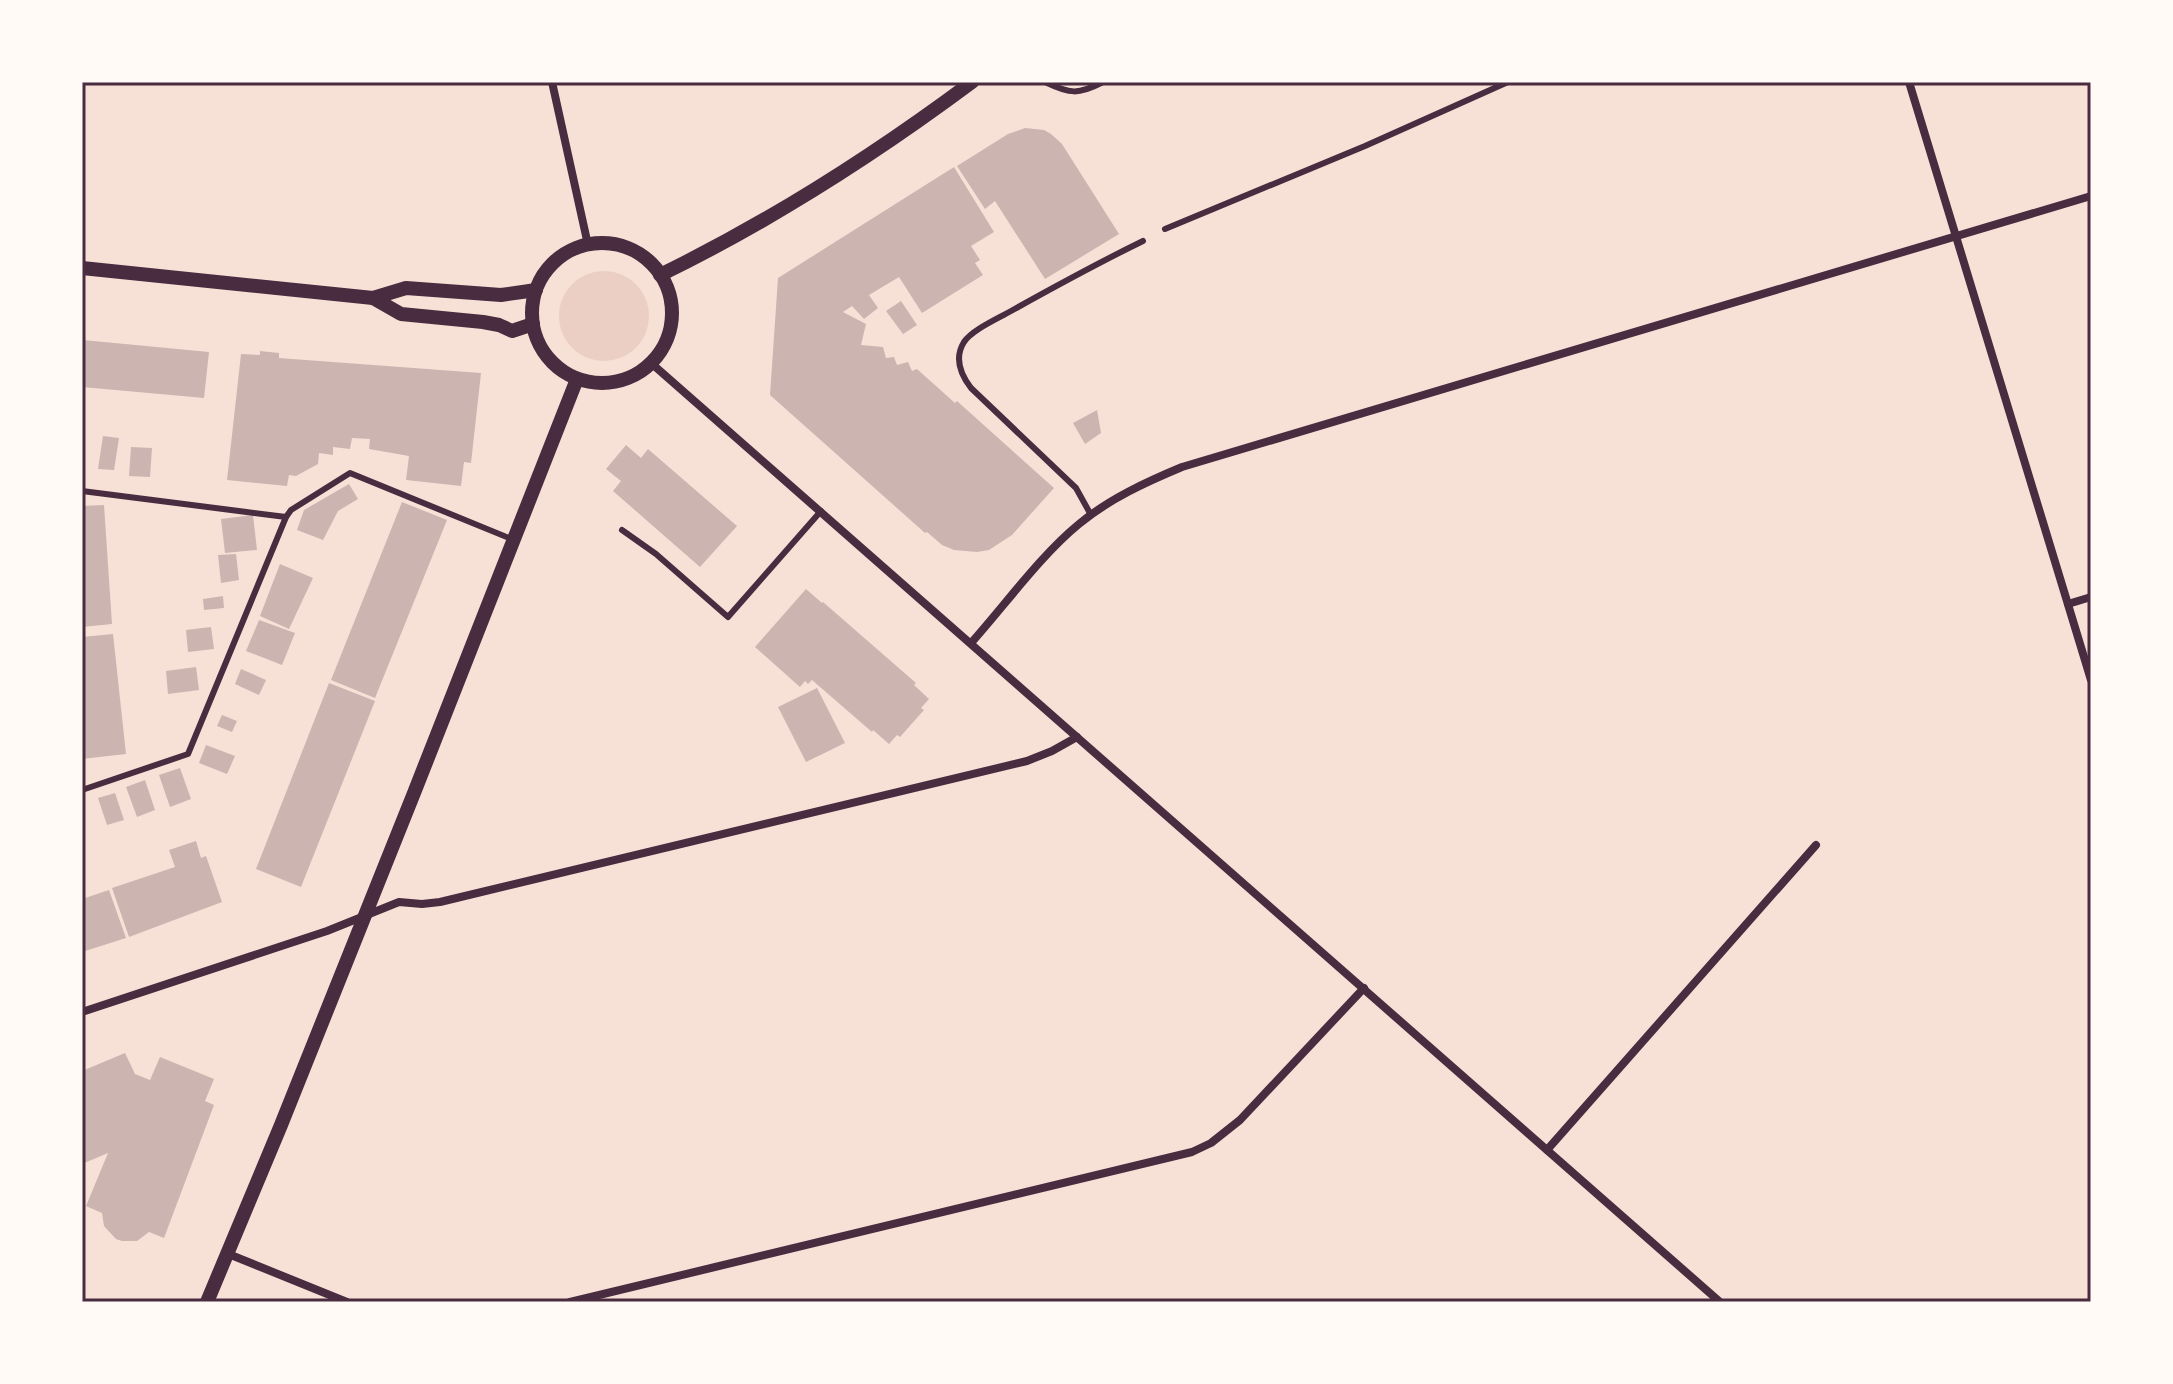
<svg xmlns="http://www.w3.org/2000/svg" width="2173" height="1384" viewBox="0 0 2173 1384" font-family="Rubik,sans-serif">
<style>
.green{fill:#ebcfc5}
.building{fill:#ccb4b1}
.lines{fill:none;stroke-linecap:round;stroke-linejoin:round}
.service{stroke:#4a2c40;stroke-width:6}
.minor{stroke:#4a2c40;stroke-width:8}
.tertiary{stroke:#4a2c40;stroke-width:14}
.neatline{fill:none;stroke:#4a2c40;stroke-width:3}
</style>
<rect width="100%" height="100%" fill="#f7e1d7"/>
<circle class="green" cx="604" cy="316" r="45"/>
<g class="building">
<path d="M1025 128 1044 130 1051 134 1062 144 1119 234 1045 279 995 201 985 209 957 166 1008 134Z"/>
<path d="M954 167 994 232 971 246 980 260 975 263 983 275 922 313 899 277 869 295 878 308 864 319 852 306 843 312 866 324 861 345 883 347 886 358 894 357 897 365 908 362 912 371 917 369 955 403 957 401 1054 488 1012 535 989 550 977 552 954 550 942 545 927 532 925 533 770 395 778 278Z"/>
<path d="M901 301 917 325 903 334 886 311Z"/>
<path d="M83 340 209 352 204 398 82 387Z"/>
<path d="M260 351 279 353V358L481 373 471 463 464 462 461 486 406 480 409 456 369 449 370 439 352 438 350 449 333 447V455L319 453 318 464 296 476 289 475 287 486 227 480 241 354 260 355Z"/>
<path d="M1097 410 1101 433 1085 444 1073 423Z"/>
<path d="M103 436 119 438 114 470 98 469Z"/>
<path d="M626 445 641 458 648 449 737 526 700 567 613 491 621 481 606 469Z"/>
<path d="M131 447 152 448 150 477 129 476Z"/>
<path d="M349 484 358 499 338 511 323 540 297 530 304 510Z"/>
<path d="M402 502 447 520 375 698 331 680Z"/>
<path d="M104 505 112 624 82 627V506Z"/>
<path d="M253 515 257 550 225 553 221 519Z"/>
<path d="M236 554 239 580 221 583 218 555Z"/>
<path d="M280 564 313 578 289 629 260 616Z"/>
<path d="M806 589 822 603 823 602 916 683 914 685 929 699 921 708 924 710 900 737 897 735 889 744 873 730 872 732 812 680 808 684 805 681 800 687 755 647Z"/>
<path d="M223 596 224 608 204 610 203 599Z"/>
<path d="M259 620 295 633 282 665 246 651Z"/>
<path d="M211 627 214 649 188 652 186 630Z"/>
<path d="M113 634 126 754 82 759V637Z"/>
<path d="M196 667 199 690 168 694 166 671Z"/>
<path d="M241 669 266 680 259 695 235 684Z"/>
<path d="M329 683 375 701 301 887 256 869Z"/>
<path d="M817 688 845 743 806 762 778 707Z"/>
<path d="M222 715 237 721 232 732 217 726Z"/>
<path d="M206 745 235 756 227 774 199 763Z"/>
<path d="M180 768 191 799 170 807 159 775Z"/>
<path d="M145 780 155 810 137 817 126 787Z"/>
<path d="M115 793 124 820 107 825 98 798Z"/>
<path d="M196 841 201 858 206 856 222 902 129 937 112 888 175 867 169 850Z"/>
<path d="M109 890 126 938 82 952V899Z"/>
<path d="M125 1053 135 1074 150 1080 160 1057 214 1079 205 1101 214 1105 164 1238 149 1232 137 1241H122L116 1239 104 1226 102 1213 86 1206 108 1153 82 1164V1071Z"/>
</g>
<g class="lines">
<g class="service">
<path d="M1045 82C1070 94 1078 95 1103 82"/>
<path d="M1165 229 1365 146 1508 82"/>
<path d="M82 491 286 517 291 510 350 473 514 540"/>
<path d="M1091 515 1076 488 971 388C961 375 954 358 964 342 972 330 997 319 1011 311 1054 287 1098 263 1143 241"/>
<path d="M622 530 656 554 728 617 821 511"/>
<path d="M82 790 188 754 286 517"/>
</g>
<g class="minor">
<path d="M552 82 588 245"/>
<path d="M1909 82 2091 680"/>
<path d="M651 363 1720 1302"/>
<path d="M2068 604 2091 597"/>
<path d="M971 643C1005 605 1041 555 1079 524 1109 499 1146 482 1182 467L2091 196"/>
<path d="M82 1012 327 931 399 902 422 904 440 902 1027 761 1052 751 1077 737"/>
<path d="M1547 1150 1816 845"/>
<path d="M226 1253 347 1302"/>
<path d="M570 1302 1192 1152 1211 1143 1240 1120 1364 988"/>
</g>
<g class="tertiary">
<circle cx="602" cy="313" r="70"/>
<path d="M82 268 373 298 406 288 501 295 536 290"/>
<path d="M660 275C771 221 874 155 972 82"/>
<path d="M373 298 401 314 483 322 499 325 512 331 533 324"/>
<path d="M207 1302 281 1125 414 793 577 379"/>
</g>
</g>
<rect width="2173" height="1384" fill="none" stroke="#fffaf5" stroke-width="168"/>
<rect x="84" y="84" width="2005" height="1216" class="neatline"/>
</svg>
